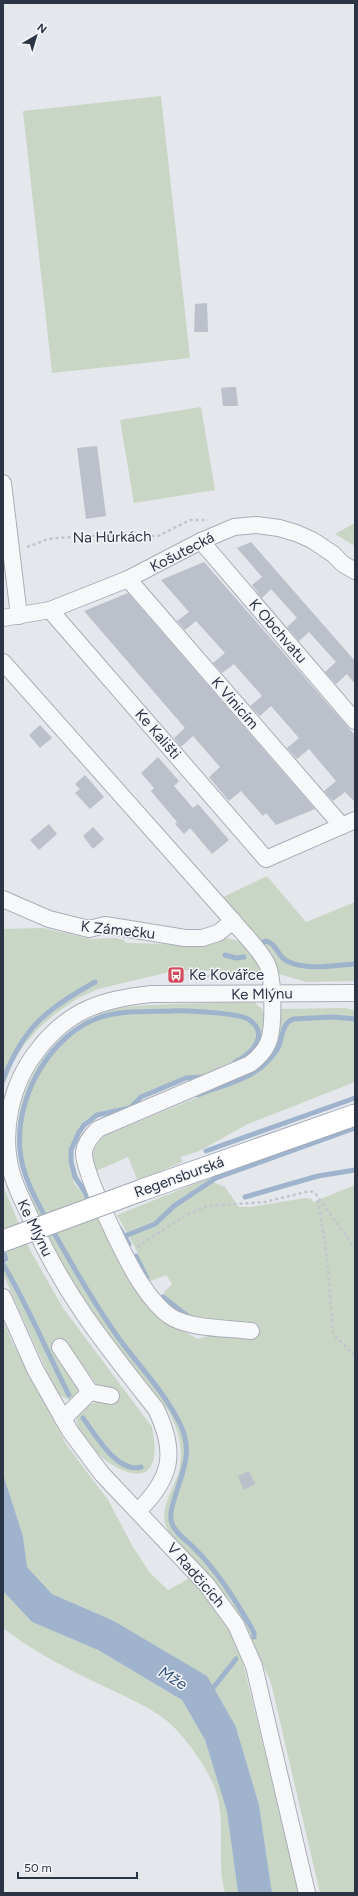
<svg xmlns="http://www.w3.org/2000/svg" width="358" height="1896" viewBox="0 0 358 1896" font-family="Figtree,sans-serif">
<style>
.green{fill:#c9d6c5}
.water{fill:#9fb4cc}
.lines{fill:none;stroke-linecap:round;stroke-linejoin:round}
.stream{stroke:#9fb4cc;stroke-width:5}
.building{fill:#bbc0ca}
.minor-casing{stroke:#a9aeb7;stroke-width:18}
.major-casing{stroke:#a3abb8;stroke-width:23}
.path{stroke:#c2c5cb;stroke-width:2.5;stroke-dasharray:3 3;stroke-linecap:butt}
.minor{stroke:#f7f8fa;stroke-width:16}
.major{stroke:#fff;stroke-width:21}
.major-bridge-casing{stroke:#a3abb8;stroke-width:23;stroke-linecap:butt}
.major-bridge{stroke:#fff;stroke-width:21}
.labels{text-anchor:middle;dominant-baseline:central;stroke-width:3;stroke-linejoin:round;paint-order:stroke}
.street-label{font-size:15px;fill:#2b3445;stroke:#f4f6f9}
.poi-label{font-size:15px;fill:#2b3445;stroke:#f4f6f9;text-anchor:start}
.water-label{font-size:16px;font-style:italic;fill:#34527a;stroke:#f4f6f9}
</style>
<rect width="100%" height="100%" fill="#e4e7ec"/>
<g class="green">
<path d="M161 96 190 358 52 373 23 111Z"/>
<path d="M201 407 215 490 134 503 120 420Z"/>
<path d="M355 523V546L335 534Z"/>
<path d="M267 876 306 922 355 902V981L307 982 279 974 276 965 221 898Z"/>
<path d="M44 928 91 939 115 938 124 940 126 943C148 943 170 945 191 943 204 942 222 935 235 940 249 945 258 961 261 975L255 978 217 971 178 970 98 989 78 998 55 1014 39 1028 24 1045 12 1064 3 1088V929Z"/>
<path d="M254 1002 261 1008 264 1014V1020L260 1042 249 1053 202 1076H187L140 1095 129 1106 103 1111 93 1115 85 1120 78 1128 68 1153 74 1183 99 1213 159 1312 183 1331 198 1339 218 1333 177 1314 164 1302V1292L172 1284 166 1275 148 1282 134 1260 138 1253 117 1215 209 1178 215 1183 225 1187 239 1207H251L305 1198 312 1199 313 1202 355 1185V1893H320L271 1683 248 1631 230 1600 227 1597 299 1893H272L259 1805 236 1727 112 1620 52 1594 26 1567 23 1536 3 1474V1319L11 1340 66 1444 108 1500 133 1547 150 1573 168 1590 203 1571C193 1556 173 1544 166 1526 159 1509 174 1488 179 1471 184 1449 179 1432 169 1412 142 1376 111 1342 85 1305 70 1286 61 1262 50 1240 21 1181 0 1125 39 1064 57 1039 79 1021 108 1011 121 1006 138 1006 152 1005 186 1003 220 1003 254 1002Z"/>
<path d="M344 1008 355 1010V1082L248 1124 199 1151 181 1157 182 1162 138 1181 128 1157 96 1171C91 1155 92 1148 104 1136L227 1085 234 1077 246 1073 277 1009Z"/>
<path d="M3 1186 30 1250 63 1308 152 1427C172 1523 69 1446 77 1416 80 1407 91 1404 99 1401L97 1385 65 1340 53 1349 80 1385V1391L75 1398 69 1400 61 1396 52 1383 3 1274V1267L9 1260 3 1242Z"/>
<path d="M3 1591 32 1622 98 1650 182 1700 205 1740 227 1812 238 1893H225C215 1857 228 1820 214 1786 205 1764 184 1735 166 1720 146 1705 122 1695 99 1684 66 1668 32 1651 3 1628Z"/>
</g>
<path class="water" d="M3 1474 23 1536 27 1567 52 1594 112 1620 207 1676 236 1727 259 1805 272 1893H238L227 1812 205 1740 182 1700 98 1650 32 1622 3 1591Z"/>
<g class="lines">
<g class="stream">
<path d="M261 944 265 941C277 943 277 956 287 961 306 971 334 965 355 964"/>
<path d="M225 955 236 958 244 957"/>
<path d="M3 1080C24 1026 46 1010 95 982"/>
<path d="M198 1095C220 1086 249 1080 266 1063 270 1059 275 1054 278 1048 283 1038 281 1024 293 1019L333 1017 355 1019"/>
<path d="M206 1151 355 1098"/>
<path d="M245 1197 318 1176 355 1170"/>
<path d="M90 1204 85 1192 75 1177 71 1161V1150L79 1132 84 1125 97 1115 130 1108 141 1097 186 1078 203 1077"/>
<path d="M47 1220C35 1198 22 1175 20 1150 15 1097 50 1034 101 1017 124 1010 147 1012 170 1011 184 1010 239 1013 248 1019 271 1034 252 1054 235 1062"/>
<path d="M52 1229C73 1267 95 1305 120 1340 140 1367 165 1393 180 1424 194 1452 182 1472 174 1500 172 1506 170 1513 171 1520 173 1531 185 1539 192 1546 216 1569 234 1598 251 1627L254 1633V1637"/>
<path d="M120 1229 129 1244"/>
<path d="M125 1236 155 1224 174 1206 216 1178 355 1128"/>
<path d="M3 1251 6 1259 3 1261"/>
<path d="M136 1256 147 1278"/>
<path d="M3 1264C28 1306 47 1352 69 1395"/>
<path d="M163 1297 190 1318"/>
<path d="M83 1418C95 1434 117 1474 141 1467"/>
<path d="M209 1693 236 1659"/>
</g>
</g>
<g class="building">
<path d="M207 303 208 332H194L195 304Z"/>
<path d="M230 387H236L238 406H223L221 388Z"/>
<path d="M97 446 106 516 86 519 77 448Z"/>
<path d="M251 542 355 661V684L347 674 336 684 325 672 336 662 309 632 299 641 287 627 297 618 271 589 262 598 252 585 262 577 237 548Z"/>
<path d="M204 562 355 735V802L345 792 333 801 324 791 336 781 309 749 297 759 287 748 299 738 271 706 260 716 250 706 262 696 234 664 222 673 213 663 225 653 196 621 185 630 177 621 189 612 161 580Z"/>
<path d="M128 593 315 809 276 825 266 813 263 816 241 791 229 801 209 777 220 767 193 736 181 747 174 738 185 728 84 611Z"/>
<path d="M40 725 52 738 40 748 29 735Z"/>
<path d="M158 757 179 781 174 786 193 808 198 804 229 840 212 854 190 828 184 834 175 824 177 822 151 791 154 788 141 773Z"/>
<path d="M85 775 104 797 90 809 75 793 80 789 75 784Z"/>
<path d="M49 824 57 834 39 850 30 840Z"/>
<path d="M93 827 104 839 93 849 83 836Z"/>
<path d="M249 1471 255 1484 244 1490 238 1476Z"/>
</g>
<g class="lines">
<g class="minor-casing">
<g id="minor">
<path d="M3 483 19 616"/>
<path d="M201 541 355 721"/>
<path d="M128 579 342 826"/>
<path d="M50 610 266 859 355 820"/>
<path d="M3 618 50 610 128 579 201 541 234 527 257 525 279 528 296 533 312 540 333 554 343 564 355 571"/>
<path d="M3 662 233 921C244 935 259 948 267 964 274 978 274 1030 268 1043 264 1052 257 1059 250 1064L98 1129C91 1136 85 1143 84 1152 83 1173 128 1265 142 1285 149 1296 162 1312 173 1318 194 1329 228 1328 251 1331"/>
<path d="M3 899 49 919 89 929 105 925 185 938H202L218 933 233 921"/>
<path d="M3 1297 35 1369 70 1431 102 1474 207 1585 236 1625 254 1666 307 1893"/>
<path d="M60 1347 90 1392 63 1419"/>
<path d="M90 1392 111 1396"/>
<path d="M138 1511C172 1478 177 1452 156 1409 107 1347 64 1295 32 1221 25 1205 17 1191 12 1174 0 1133 11 1084 37 1051 68 1010 102 999 152 994L355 993"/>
</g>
</g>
<g class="major-casing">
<path id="major" d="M142 1190 355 1115"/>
</g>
<g class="path">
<path d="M27 547 48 539 81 536H158L190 520H208"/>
<path d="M176 975 232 977"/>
<path d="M318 1200 327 1257 333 1334 355 1356"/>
<path d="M137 1247 186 1215 207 1206 265 1202 310 1191 315 1193 355 1248"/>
</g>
<use href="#minor" class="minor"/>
<use href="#major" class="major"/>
<g class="major-bridge-casing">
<path id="major-bridge" d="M3 1241 142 1190"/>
</g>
<use href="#major-bridge" class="major-bridge"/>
</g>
<defs>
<g id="bus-square" transform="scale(0.9)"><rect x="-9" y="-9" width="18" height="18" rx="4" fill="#d1495b" stroke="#f4f6f9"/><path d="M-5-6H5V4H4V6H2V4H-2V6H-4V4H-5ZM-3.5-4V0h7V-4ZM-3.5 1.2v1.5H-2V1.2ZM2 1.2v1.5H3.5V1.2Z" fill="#fff"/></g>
</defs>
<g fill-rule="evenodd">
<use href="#bus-square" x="176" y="975"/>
</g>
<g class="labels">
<g class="street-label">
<text transform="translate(112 537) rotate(-1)">Na Hůrkách</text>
<text transform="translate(182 552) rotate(-27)">Košutecká</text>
<text transform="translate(278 631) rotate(49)">K Obchvatu</text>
<text transform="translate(235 703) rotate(49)">K Vinicím</text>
<text transform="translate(158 734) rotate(49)">Ke Kališti</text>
<text transform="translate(118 930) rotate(6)">K Zámečku</text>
<text transform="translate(262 994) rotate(-1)">Ke Mlýnu</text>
<text transform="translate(179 1177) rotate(-20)">Regensburská</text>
<text transform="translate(35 1228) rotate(64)">Ke Mlýnu</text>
<text transform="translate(196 1575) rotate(49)">V Radčicích</text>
</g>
<g class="poi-label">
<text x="189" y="975">Ke Kovářce</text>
</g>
<g class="water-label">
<text transform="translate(173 1678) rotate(31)">Mže</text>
</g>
</g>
<rect width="358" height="1896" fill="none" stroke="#2b3445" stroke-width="8"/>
<g transform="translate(36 36) rotate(38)" stroke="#f4f6f9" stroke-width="3" paint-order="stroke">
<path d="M0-3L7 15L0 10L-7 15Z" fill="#2b3445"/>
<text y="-6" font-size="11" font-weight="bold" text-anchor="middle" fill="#2b3445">N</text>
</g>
<path d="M18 1872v6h119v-6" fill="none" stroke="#2b3445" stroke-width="2"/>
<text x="24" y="1872" font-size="12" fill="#2b3445" stroke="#f4f6f9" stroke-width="3" paint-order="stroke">50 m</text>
</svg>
